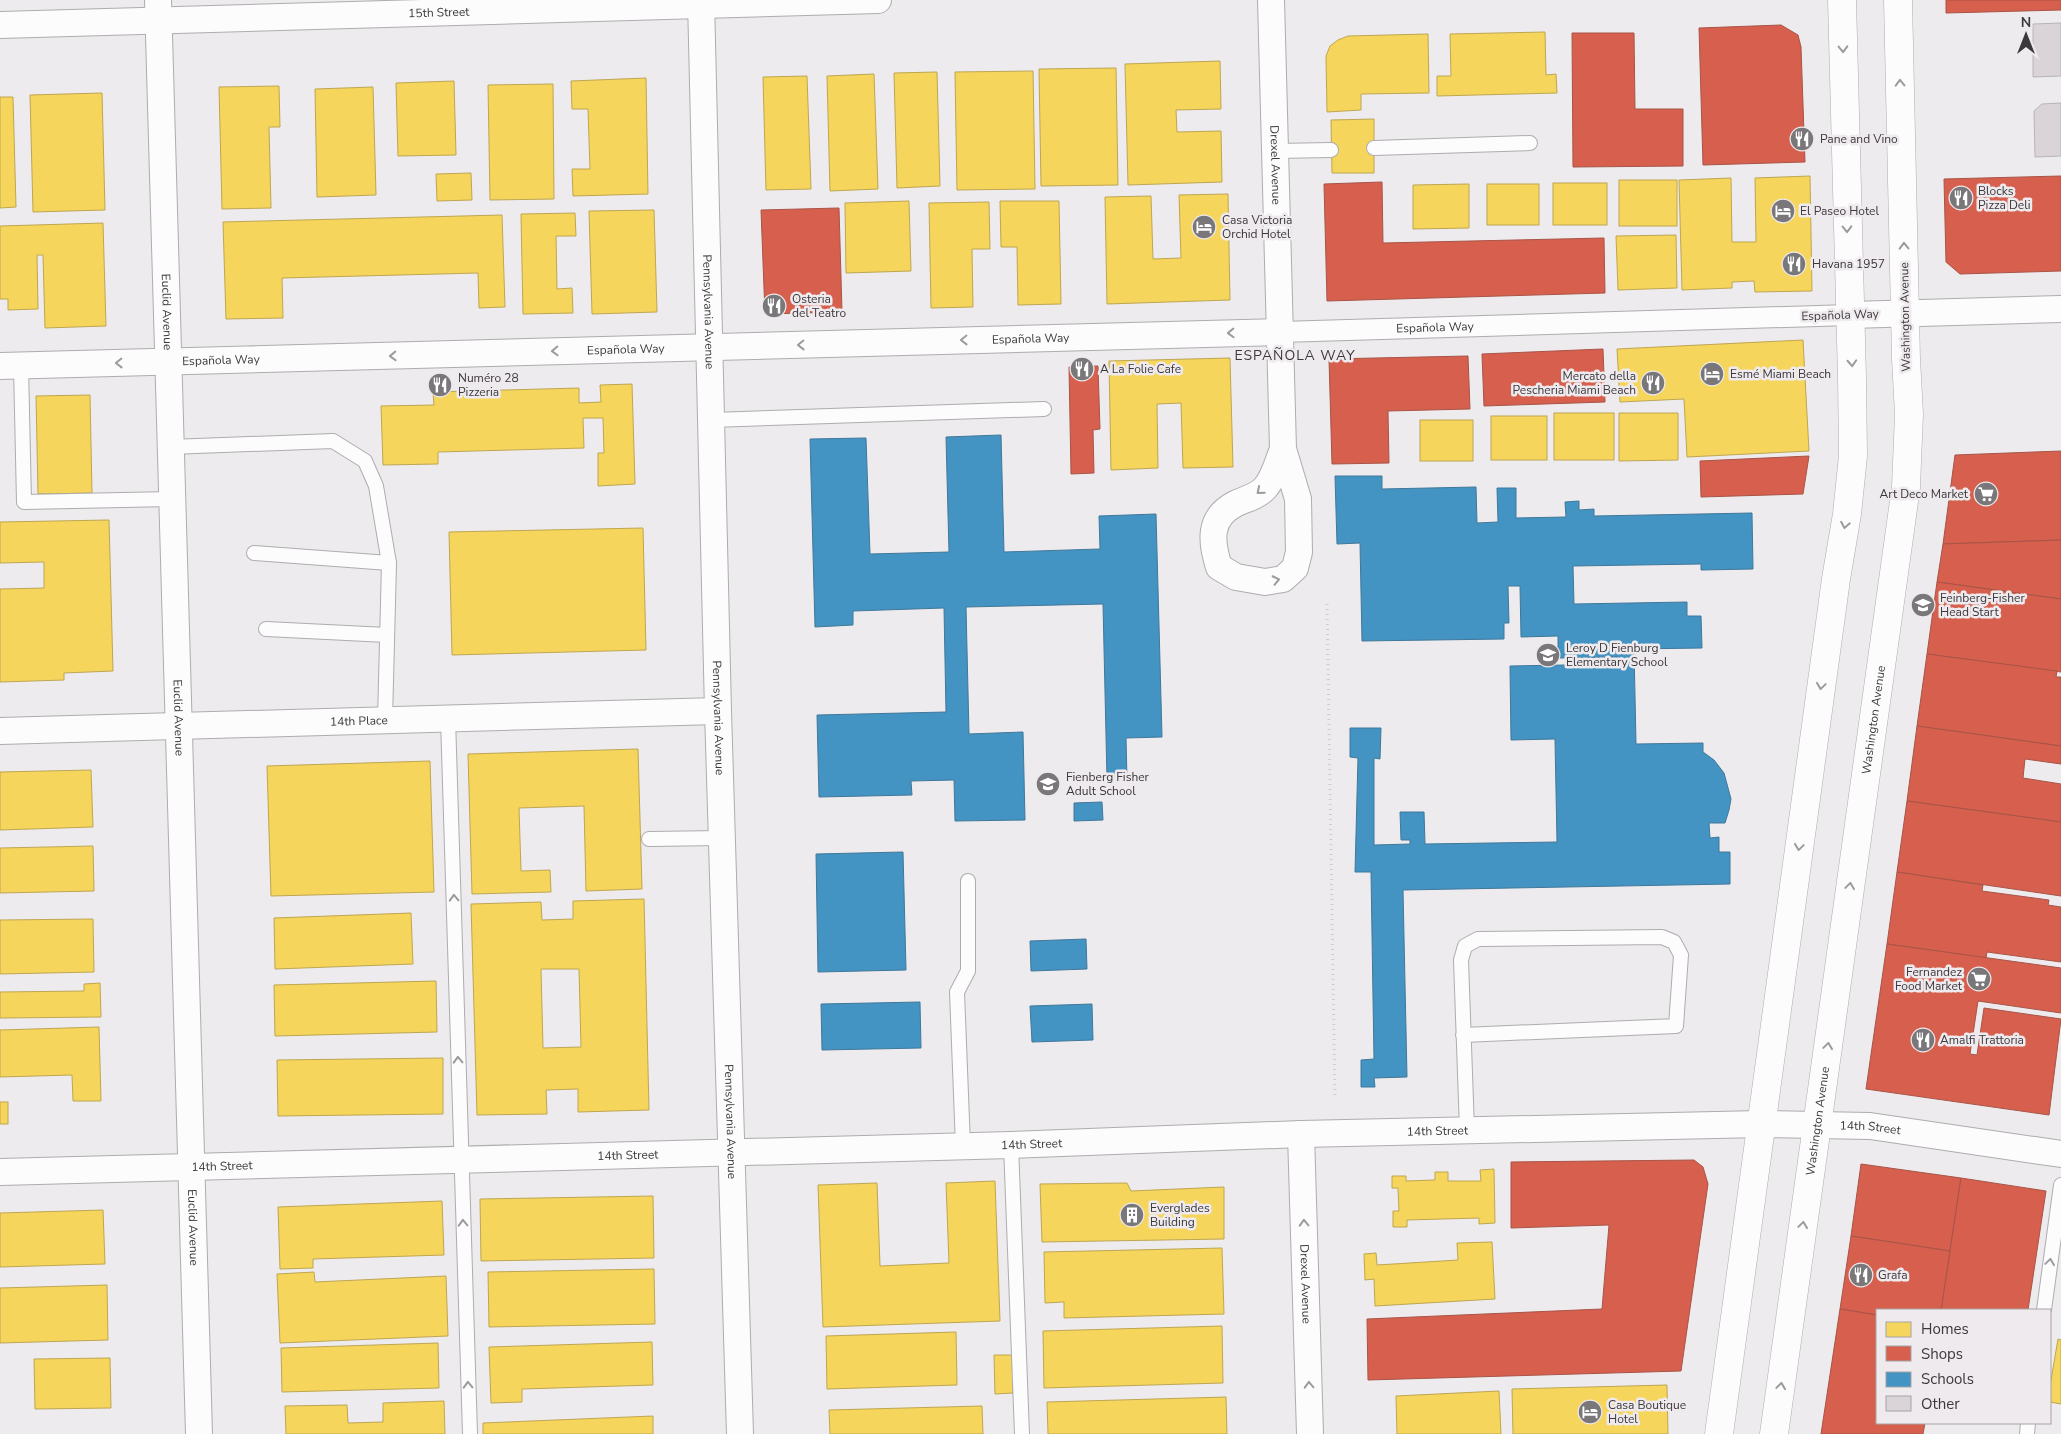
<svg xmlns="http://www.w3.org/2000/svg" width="2061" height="1434" viewBox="0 0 2061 1434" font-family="'Nunito Sans',sans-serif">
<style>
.homes{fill:#f6d55c;stroke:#bea652;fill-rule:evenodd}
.shops{fill:#d6604d;stroke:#a85448}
.schools{fill:#4393c3;stroke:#41789a}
.building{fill:#dad4d9;stroke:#b6b4b6}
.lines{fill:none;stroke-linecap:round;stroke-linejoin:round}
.service-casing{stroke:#aeacae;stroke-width:16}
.pedestrian-casing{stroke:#aeacae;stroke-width:22}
.minor-casing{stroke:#aeacae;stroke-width:28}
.secondary-casing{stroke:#aeacae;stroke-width:29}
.path{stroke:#cdcbcd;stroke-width:3;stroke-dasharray:1 4;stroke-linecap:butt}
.service{stroke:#fcfcfc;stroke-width:14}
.pedestrian{stroke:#fcfcfc;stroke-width:20}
.minor{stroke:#fcfcfc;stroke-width:26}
.secondary{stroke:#fcfcfc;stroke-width:28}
.oneway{stroke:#9c9a9c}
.labels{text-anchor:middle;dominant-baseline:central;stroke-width:5;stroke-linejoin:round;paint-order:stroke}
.street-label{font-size:12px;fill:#3b393b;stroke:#eeeaee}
.poi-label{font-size:12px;fill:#3b393b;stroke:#eeeaee;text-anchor:start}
.neighbourhood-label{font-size:14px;letter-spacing:1px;fill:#3b393b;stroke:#eeeaee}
</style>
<rect width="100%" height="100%" fill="#edebed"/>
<g class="homes">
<path d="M1545 32 1546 75 1556 74 1557 93 1437 96V76H1451L1450 34Z"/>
<path d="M1428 34 1429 93 1361 94V110L1327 112 1326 56 1330 46 1338 40 1348 36Z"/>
<path d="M1220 61 1221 109 1176 110 1177 132 1221 131 1222 182 1128 185 1125 64Z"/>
<path d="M1116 68 1118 185 1041 186 1039 69Z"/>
<path d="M1033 71 1035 189 957 190 955 72Z"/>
<path d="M937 72 940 186 897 188 894 73Z"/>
<path d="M874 74 878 189 830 191 827 76Z"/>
<path d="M807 76 811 189 766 190 763 77Z"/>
<path d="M646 78 648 194 573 196 572 169H590L588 109H572L571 81Z"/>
<path d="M454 81 456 155 398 156 396 83Z"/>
<path d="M553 84 554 199 490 200 488 85Z"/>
<path d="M279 86 280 127H269L271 208 222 209 219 87Z"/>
<path d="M373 87 376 195 317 197 315 89Z"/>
<path d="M102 93 105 210 33 212 30 95Z"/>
<path d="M0 97H13L16 207 0 208Z"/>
<path d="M1374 119V173H1332L1331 120Z"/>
<path d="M471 173 472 200 437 201 436 174Z"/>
<path d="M1810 176 1812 291 1755 292 1754 281 1732 282V288L1682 290 1679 180 1731 178 1732 242H1756L1755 178Z"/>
<rect x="1619" y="180" width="58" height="46"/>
<rect x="1553" y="183" width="54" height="42"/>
<path d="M1469 184V228L1413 229V185Z"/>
<rect x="1487" y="184" width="52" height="41"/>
<path d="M1228 194 1230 300 1107 304 1105 197 1151 196 1153 259 1181 258 1179 195Z"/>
<path d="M909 201 911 271 846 273 845 203Z"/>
<path d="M1000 201H1059L1061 304 1018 305 1017 247H1001Z"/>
<path d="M989 202 990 249H972L973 307 931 308 929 203Z"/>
<path d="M654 210 657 312 592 314 589 211Z"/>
<path d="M575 213 576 236H556L557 289 572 288 573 313 523 314 521 214Z"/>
<path d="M502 215 505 307 479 308 478 273 282 278 283 318 226 319 223 222Z"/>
<path d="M103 223 106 326 45 328 43 255H37L38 309 8 310V299H0V226Z"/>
<path d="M1676 235 1677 288 1618 290 1616 236Z"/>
<path d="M1803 340 1809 451 1687 457 1684 399 1620 402 1617 349Z"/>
<path d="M1230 358 1233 467 1183 468 1181 403 1157 404 1158 468 1111 470 1109 361Z"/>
<path d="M632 384 635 484 598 486V453H604L603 418H583L584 448 438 452V464L383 465 381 406 434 405 433 392 579 388V403L601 402 600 385Z"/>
<path d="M90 395 92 493 38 494 36 396Z"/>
<rect x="1554" y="413" width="60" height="47"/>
<path d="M1619 413H1678V460L1619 461Z"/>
<rect x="1491" y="416" width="56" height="44"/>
<rect x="1420" y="420" width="53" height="41"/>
<path d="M109 520 113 671 64 673V680L0 682V589L44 588V562L0 563V522Z"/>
<path d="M643 528 646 650 452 655 449 532Z"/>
<path d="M638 749 642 889 586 891 584 806 519 808 521 871 550 870 551 892 472 894 468 754Z"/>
<path d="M430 761 434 892 271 896 267 766Z"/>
<path d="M91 770 93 827 0 830V772Z"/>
<path d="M93 846 94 891 0 893V848Z"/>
<path d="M644 899 649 1110 578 1112V1089L546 1090 547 1114 477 1115 471 904 541 902 542 920 573 919V901ZM541 969H579L581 1047 543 1048Z"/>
<path d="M411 913 413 964 275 969 274 918Z"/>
<path d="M93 919 94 972 0 974V920Z"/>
<path d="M436 981 437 1032 275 1036 274 985Z"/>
<path d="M100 983 101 1017 0 1018V992L84 991V984Z"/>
<path d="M99 1027 101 1101H73L72 1075 0 1077V1030Z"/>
<path d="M443 1058V1114L278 1116 277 1060Z"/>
<rect x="0" y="1102" width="8" height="22"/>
<path d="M1494 1169 1495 1223 1479 1224V1218L1407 1220V1227H1393V1211H1399L1398 1188H1392V1176H1406V1181L1435 1180V1172H1448V1181H1481L1480 1170Z"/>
<path d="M995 1181 1000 1321 823 1327 818 1185 877 1183 880 1266 949 1263 946 1183Z"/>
<path d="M1127 1183 1131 1191 1224 1187V1239L1042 1242 1040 1184Z"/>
<path d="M653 1196 654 1258 481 1261 480 1199Z"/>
<path d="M442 1201 444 1255 313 1259V1268L280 1269 278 1207Z"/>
<path d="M103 1210 105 1264 0 1267V1213Z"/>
<path d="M1492 1242 1495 1299 1375 1306 1374 1279 1365 1280 1364 1254 1376 1253 1377 1265 1458 1260 1457 1243Z"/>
<path d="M1222 1248 1224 1314 1064 1318V1302L1045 1303 1044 1252Z"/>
<path d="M654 1269 655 1324 489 1327 488 1272Z"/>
<path d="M314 1272 315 1282 446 1276 448 1336 280 1343 277 1274Z"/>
<path d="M107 1285 108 1340 0 1343V1288Z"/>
<path d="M1222 1326 1223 1383 1044 1388 1043 1331Z"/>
<path d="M956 1332 957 1385 827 1389 826 1336Z"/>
<path d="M2058 1339 2061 1340V1404L2050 1402V1386Z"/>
<path d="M652 1342 653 1385 522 1389V1402L491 1403 489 1347Z"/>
<path d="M438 1343 439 1388 282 1392 281 1348Z"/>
<path d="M994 1355H1012L1013 1393 995 1394Z"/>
<path d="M110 1358 111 1408 35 1409 34 1359Z"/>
<path d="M1667 1385 1668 1434H1513L1512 1389Z"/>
<path d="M1499 1391 1501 1434H1397L1396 1396Z"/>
<path d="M1226 1397 1227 1434H1048L1047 1402Z"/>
<path d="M444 1401 445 1434H286L285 1406 347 1405 348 1423 383 1422V1403Z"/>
<path d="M982 1406 983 1434H830L829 1410Z"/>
<path d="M653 1416V1434H483V1423Z"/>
</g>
<g class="shops">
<path d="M1946 0H2061V10L1946 13Z"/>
<path d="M1781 25 1798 35 1801 47 1805 162 1703 165 1699 28Z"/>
<path d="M1572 33H1634L1635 109H1683V166L1573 167Z"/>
<path d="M2061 176V271L1960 274 1946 262 1944 179Z"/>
<path d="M1382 182 1383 243 1604 238 1605 293 1327 301 1324 184Z"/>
<path d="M839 208 842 312 765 314 761 210Z"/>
<path d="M1603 349 1605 402 1484 406 1482 354Z"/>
<path d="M1468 356 1470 409 1388 411 1389 463 1332 464 1329 359Z"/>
<path d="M1098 366 1100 429 1093 430 1094 473 1071 474 1069 367Z"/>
<path d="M2061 451V540L1943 544 1955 455Z"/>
<path d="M1809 456 1803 494 1701 497 1700 461Z"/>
<path d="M2061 540V599L1937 582 1943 544Z"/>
<path d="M1937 582 2061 599V672L1927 654Z"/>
<path d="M1927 654 2057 671 2056 677H2061V746L1917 726Z"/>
<path d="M1917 726 2061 746V764L2025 759 2023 778 2061 784V822L1907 801Z"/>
<path d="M1907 801 2061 822V896L1897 872Z"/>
<path d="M1897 872 1983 885 1982 891 2049 900 2048 905 2061 907V962L1987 952 1986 958 1887 944Z"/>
<path d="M1887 944 2061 968V1013L1978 1001 1970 1054 1977 1055 1984 1008 2061 1019 2049 1115 1866 1089Z"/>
<path d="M1694 1160 1703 1167 1708 1184 1681 1371 1368 1380 1367 1319 1602 1309 1609 1225 1511 1228V1162Z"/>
<path d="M1861 1164 1961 1178 1950 1251 1851 1236Z"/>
<path d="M1961 1178 2046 1191 2028 1310H1941Z"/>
<path d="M1851 1236 1950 1251 1941 1310H1877V1315L1840 1309Z"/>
<path d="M1840 1309 1877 1315V1423H1925L1923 1434H1821Z"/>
</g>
<g class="schools">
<path d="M1001 435 1004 552 1100 549 1099 516 1156 514 1162 737 1126 738 1127 779H1107L1103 604 966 607 969 734 1023 732 1025 820 955 821 954 780 911 781 912 795 819 797 817 715 946 712 944 608 853 611V625L815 627 810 439 866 438 870 554 949 552 946 437Z"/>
<path d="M1335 476H1382V489L1476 487 1477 523 1498 522 1497 488H1516V518L1566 517 1565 502 1579 501V510L1594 509V516L1752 513 1753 569 1701 570V564L1573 566 1574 604 1687 602V616H1701L1702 648 1634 649 1636 744 1703 743V752L1714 760 1724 773 1731 799 1729 810 1725 823H1709L1710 838 1719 837V852H1730V884L1403 890 1407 1077 1374 1078 1375 1087H1361V1060L1374 1059 1371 872H1355L1358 758 1350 757V728H1381L1380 759 1374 758V845L1410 844V840H1401L1400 812H1424L1425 844 1557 842 1555 739 1511 740 1510 666 1619 664 1618 657 1558 658V636L1521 637 1520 586H1508L1509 623H1504V639L1362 641 1360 543 1337 544Z"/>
<path d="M1102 802 1103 820 1074 821V803Z"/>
<path d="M903 852 906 970 818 972 816 854Z"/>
<path d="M1086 939 1087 969 1031 971 1030 941Z"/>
<path d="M920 1002 921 1048 822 1050 821 1004Z"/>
<path d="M1092 1004 1093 1040 1032 1042 1030 1006Z"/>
</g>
<g class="building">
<path d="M2061 23V76L2033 77V24Z"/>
<path d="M2061 103V156L2035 157 2034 111 2042 104Z"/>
</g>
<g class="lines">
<g class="service-casing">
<g id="service">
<path d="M1374 148 1530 143"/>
<path d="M1275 151 1331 150"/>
<path d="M21 366 24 502 172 499"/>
<path d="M711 420 1044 409"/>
<path d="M170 447 333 441 365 461 376 486 389 563 385 720"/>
<path d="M254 553 389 563"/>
<path d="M266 629 387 635"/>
<path d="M448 718 470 1434"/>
<path d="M649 839 722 838"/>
<path d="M1463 1035 1676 1026 1681 955 1674 942 1662 937 1478 939 1465 946 1461 960 1467 1130"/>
<path d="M1011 1145 1022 1434"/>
<path d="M963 1146 957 992 968 971V881"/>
<path d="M2044 1310 2061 1185"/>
<path d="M2027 1434 2028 1423"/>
</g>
</g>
<g class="pedestrian-casing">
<g id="pedestrian">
<path id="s1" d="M1280 332 1850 315"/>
</g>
</g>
<g class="minor-casing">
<g id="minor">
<path id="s2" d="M158 0 199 1434"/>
<path id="s3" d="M701 0 718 711 740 1434"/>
<path id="s4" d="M1271 0 1283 449 1298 499 1299 552 1295 568 1283 579 1265 582 1236 577 1219 567C1211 542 1208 518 1235 504 1245 499 1257 497 1265 488 1274 478 1278 461 1283 449"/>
<path id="s5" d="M0 25 878 0"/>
<path d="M1850 315 2061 309"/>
<path id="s6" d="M0 366 1280 332"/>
<path id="s7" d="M0 731 718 711"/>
<path id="s8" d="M1301 1134 1310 1434"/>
<path id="s9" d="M0 1172 1011 1145 1301 1134 1761 1124 1870 1126 2061 1154"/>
</g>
</g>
<g class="secondary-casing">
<g id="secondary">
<path d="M1719 1434 1836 579 1847 514 1853 456 1852 377 1842 0"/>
<path id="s10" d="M1774 1434 1906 487 1909 414 1906 359 1898 0"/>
</g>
</g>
<path class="path" d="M1327 604 1335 1097"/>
<use href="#service" class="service"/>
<use href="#pedestrian" class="pedestrian"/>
<use href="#minor" class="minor"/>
<use href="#secondary" class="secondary"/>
</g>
<defs><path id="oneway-chevron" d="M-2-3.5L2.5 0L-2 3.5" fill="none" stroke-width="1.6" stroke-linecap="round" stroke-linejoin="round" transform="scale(1.25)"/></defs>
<g class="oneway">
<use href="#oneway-chevron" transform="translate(1843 49) rotate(89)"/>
<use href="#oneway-chevron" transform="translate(1900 83) rotate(-91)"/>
<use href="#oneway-chevron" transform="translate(1847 229) rotate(89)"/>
<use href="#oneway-chevron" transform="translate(1904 246) rotate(-91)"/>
<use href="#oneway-chevron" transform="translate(1231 333) rotate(178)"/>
<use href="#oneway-chevron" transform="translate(964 340) rotate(179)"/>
<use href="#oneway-chevron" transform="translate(801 345) rotate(179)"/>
<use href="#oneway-chevron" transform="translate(555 351) rotate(178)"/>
<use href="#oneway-chevron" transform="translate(393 356) rotate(178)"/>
<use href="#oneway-chevron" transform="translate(119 363) rotate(179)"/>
<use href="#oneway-chevron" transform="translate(1852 363) rotate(87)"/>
<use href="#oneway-chevron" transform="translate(1260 491) rotate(140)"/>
<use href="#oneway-chevron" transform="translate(1845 525) rotate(100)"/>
<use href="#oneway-chevron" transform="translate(1276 580) rotate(-12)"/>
<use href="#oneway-chevron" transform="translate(1821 686) rotate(98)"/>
<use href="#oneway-chevron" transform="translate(1799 847) rotate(98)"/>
<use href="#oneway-chevron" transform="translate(1850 886) rotate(-82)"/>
<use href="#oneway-chevron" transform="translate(454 898) rotate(-92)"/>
<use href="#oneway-chevron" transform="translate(1828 1046) rotate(-82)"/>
<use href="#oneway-chevron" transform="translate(458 1060) rotate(-92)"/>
<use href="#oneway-chevron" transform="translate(463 1223) rotate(-92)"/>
<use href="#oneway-chevron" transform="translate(1304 1223) rotate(-92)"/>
<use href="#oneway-chevron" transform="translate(1803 1225) rotate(-82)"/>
<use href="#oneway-chevron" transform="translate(2050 1262) rotate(-82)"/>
<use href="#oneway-chevron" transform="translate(468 1385) rotate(-92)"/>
<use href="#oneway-chevron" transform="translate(1309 1385) rotate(-92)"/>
<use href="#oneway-chevron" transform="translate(1781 1386) rotate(-82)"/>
</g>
<defs>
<g id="restaurant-disc" transform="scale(1.25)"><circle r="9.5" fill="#797779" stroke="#eeeaee"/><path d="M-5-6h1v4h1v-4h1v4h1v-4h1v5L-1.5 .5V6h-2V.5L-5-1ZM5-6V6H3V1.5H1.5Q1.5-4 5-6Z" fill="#fff"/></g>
<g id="hotel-disc" transform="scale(1.25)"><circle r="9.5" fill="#797779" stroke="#eeeaee"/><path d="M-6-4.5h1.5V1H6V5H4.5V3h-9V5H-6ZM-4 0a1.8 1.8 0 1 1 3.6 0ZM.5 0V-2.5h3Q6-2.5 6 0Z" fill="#fff"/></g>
<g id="supermarket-disc" transform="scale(1.25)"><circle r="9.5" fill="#797779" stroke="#eeeaee"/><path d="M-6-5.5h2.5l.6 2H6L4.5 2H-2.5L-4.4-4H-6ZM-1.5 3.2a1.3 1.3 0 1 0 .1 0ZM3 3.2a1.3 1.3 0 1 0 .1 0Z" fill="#fff"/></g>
<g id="school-disc" transform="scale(1.25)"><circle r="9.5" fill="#797779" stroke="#eeeaee"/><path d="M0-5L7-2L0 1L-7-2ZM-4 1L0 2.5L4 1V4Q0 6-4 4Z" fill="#fff"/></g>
<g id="building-disc" transform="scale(1.25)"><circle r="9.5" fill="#797779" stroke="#eeeaee"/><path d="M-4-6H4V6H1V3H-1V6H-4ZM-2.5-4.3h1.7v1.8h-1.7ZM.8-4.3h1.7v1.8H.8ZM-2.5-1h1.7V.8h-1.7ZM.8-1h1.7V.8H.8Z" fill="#fff"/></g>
</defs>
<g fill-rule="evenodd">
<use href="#restaurant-disc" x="1802" y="139"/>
<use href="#restaurant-disc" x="1961" y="198"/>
<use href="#hotel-disc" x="1783" y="211"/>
<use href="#hotel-disc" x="1204" y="227"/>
<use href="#restaurant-disc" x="1794" y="264"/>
<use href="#restaurant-disc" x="774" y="306"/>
<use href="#restaurant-disc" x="1082" y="369"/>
<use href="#hotel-disc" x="1712" y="374"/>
<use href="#restaurant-disc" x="1653" y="383"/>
<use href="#restaurant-disc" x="440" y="385"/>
<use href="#supermarket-disc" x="1986" y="494"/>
<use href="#school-disc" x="1923" y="605"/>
<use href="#school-disc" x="1548" y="655"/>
<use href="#school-disc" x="1048" y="784"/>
<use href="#supermarket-disc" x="1979" y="979"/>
<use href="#restaurant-disc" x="1923" y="1040"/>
<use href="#building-disc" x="1132" y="1215"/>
<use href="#restaurant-disc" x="1861" y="1275"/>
<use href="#hotel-disc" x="1590" y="1412"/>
</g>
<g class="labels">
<g class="street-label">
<text stroke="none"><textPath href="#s5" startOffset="439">15th Street</textPath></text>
<text stroke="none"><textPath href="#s4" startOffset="165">Drexel Avenue</textPath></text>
<text stroke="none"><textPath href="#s2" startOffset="312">Euclid Avenue</textPath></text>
<text stroke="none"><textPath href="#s3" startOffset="312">Pennsylvania Avenue</textPath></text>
<text transform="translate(1840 315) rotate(-2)">Española Way</text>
<text transform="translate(1905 317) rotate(-91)">Washington Avenue</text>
<text stroke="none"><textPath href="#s1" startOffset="155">Española Way</textPath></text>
<text stroke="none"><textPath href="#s6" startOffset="1031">Española Way</textPath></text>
<text stroke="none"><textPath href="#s6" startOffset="626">Española Way</textPath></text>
<text stroke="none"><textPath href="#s6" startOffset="221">Española Way</textPath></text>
<text stroke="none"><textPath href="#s2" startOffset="718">Euclid Avenue</textPath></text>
<text stroke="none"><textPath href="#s3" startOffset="718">Pennsylvania Avenue</textPath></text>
<text stroke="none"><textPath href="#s10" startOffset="721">Washington Avenue</textPath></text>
<text stroke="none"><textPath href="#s7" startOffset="359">14th Place</textPath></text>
<text stroke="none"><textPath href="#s10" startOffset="316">Washington Avenue</textPath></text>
<text stroke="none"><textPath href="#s3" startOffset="1122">Pennsylvania Avenue</textPath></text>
<text stroke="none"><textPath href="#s9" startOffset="1871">14th Street</textPath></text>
<text stroke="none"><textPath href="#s9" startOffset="1438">14th Street</textPath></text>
<text stroke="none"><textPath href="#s9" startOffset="1032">14th Street</textPath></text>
<text stroke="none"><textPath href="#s9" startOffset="628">14th Street</textPath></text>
<text stroke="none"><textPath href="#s9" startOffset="222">14th Street</textPath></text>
<text stroke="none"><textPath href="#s2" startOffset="1228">Euclid Avenue</textPath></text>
<text stroke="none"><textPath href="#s8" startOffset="150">Drexel Avenue</textPath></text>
</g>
<g class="poi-label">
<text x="1820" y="139">Pane and Vino</text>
<text x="1978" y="191">Blocks<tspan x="1978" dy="14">Pizza Deli</tspan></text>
<text x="1800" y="211">El Paseo Hotel</text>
<text x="1222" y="220">Casa Victoria<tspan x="1222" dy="14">Orchid Hotel</tspan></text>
<text x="1812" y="264">Havana 1957</text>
<text x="792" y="299">Osteria<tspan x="792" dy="14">del Teatro</tspan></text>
<text x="1100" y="369">A La Folie Cafe</text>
<text x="1730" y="374">Esmé Miami Beach</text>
<text x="1636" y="376" text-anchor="end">Mercato della<tspan x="1636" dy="14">Pescheria Miami Beach</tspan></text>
<text x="458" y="378">Numéro 28<tspan x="458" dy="14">Pizzeria</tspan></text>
<text x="1968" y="494" text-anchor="end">Art Deco Market</text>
<text x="1940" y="598">Feinberg-Fisher<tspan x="1940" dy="14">Head Start</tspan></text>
<text x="1566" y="648">Leroy D Fienburg<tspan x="1566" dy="14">Elementary School</tspan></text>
<text x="1066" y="777">Fienberg Fisher<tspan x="1066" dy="14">Adult School</tspan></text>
<text x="1962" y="972" text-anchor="end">Fernandez<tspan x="1962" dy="14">Food Market</tspan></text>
<text x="1940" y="1040">Amalfi Trattoria</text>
<text x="1150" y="1208">Everglades<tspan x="1150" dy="14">Building</tspan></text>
<text x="1878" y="1275">Grafa</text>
<text x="1608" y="1405">Casa Boutique<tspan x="1608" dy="14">Hotel</tspan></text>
</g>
<g class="neighbourhood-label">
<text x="1295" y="355">ESPAÑOLA WAY</text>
</g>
</g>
<rect x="1876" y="1309" width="175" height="115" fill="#eeeaee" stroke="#a6a3a6"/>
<rect x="1886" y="1322" width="25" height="15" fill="#f6d55c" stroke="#a6a3a6"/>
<text x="1921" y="1334" font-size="15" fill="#3b393b">Homes</text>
<rect x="1886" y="1346" width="25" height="15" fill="#d6604d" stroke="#a6a3a6"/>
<text x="1921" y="1359" font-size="15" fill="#3b393b">Shops</text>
<rect x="1886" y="1372" width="25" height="15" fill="#4393c3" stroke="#a6a3a6"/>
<text x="1921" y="1384" font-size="15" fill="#3b393b">Schools</text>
<rect x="1886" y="1396" width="25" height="15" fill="#dad4d9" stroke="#a6a3a6"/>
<text x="1921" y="1409" font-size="15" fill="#3b393b">Other</text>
<g transform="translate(2026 35)" stroke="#eeeaee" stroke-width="4" paint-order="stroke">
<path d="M0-4L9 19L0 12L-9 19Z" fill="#3b393b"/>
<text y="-8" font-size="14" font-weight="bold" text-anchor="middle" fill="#3b393b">N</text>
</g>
</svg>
